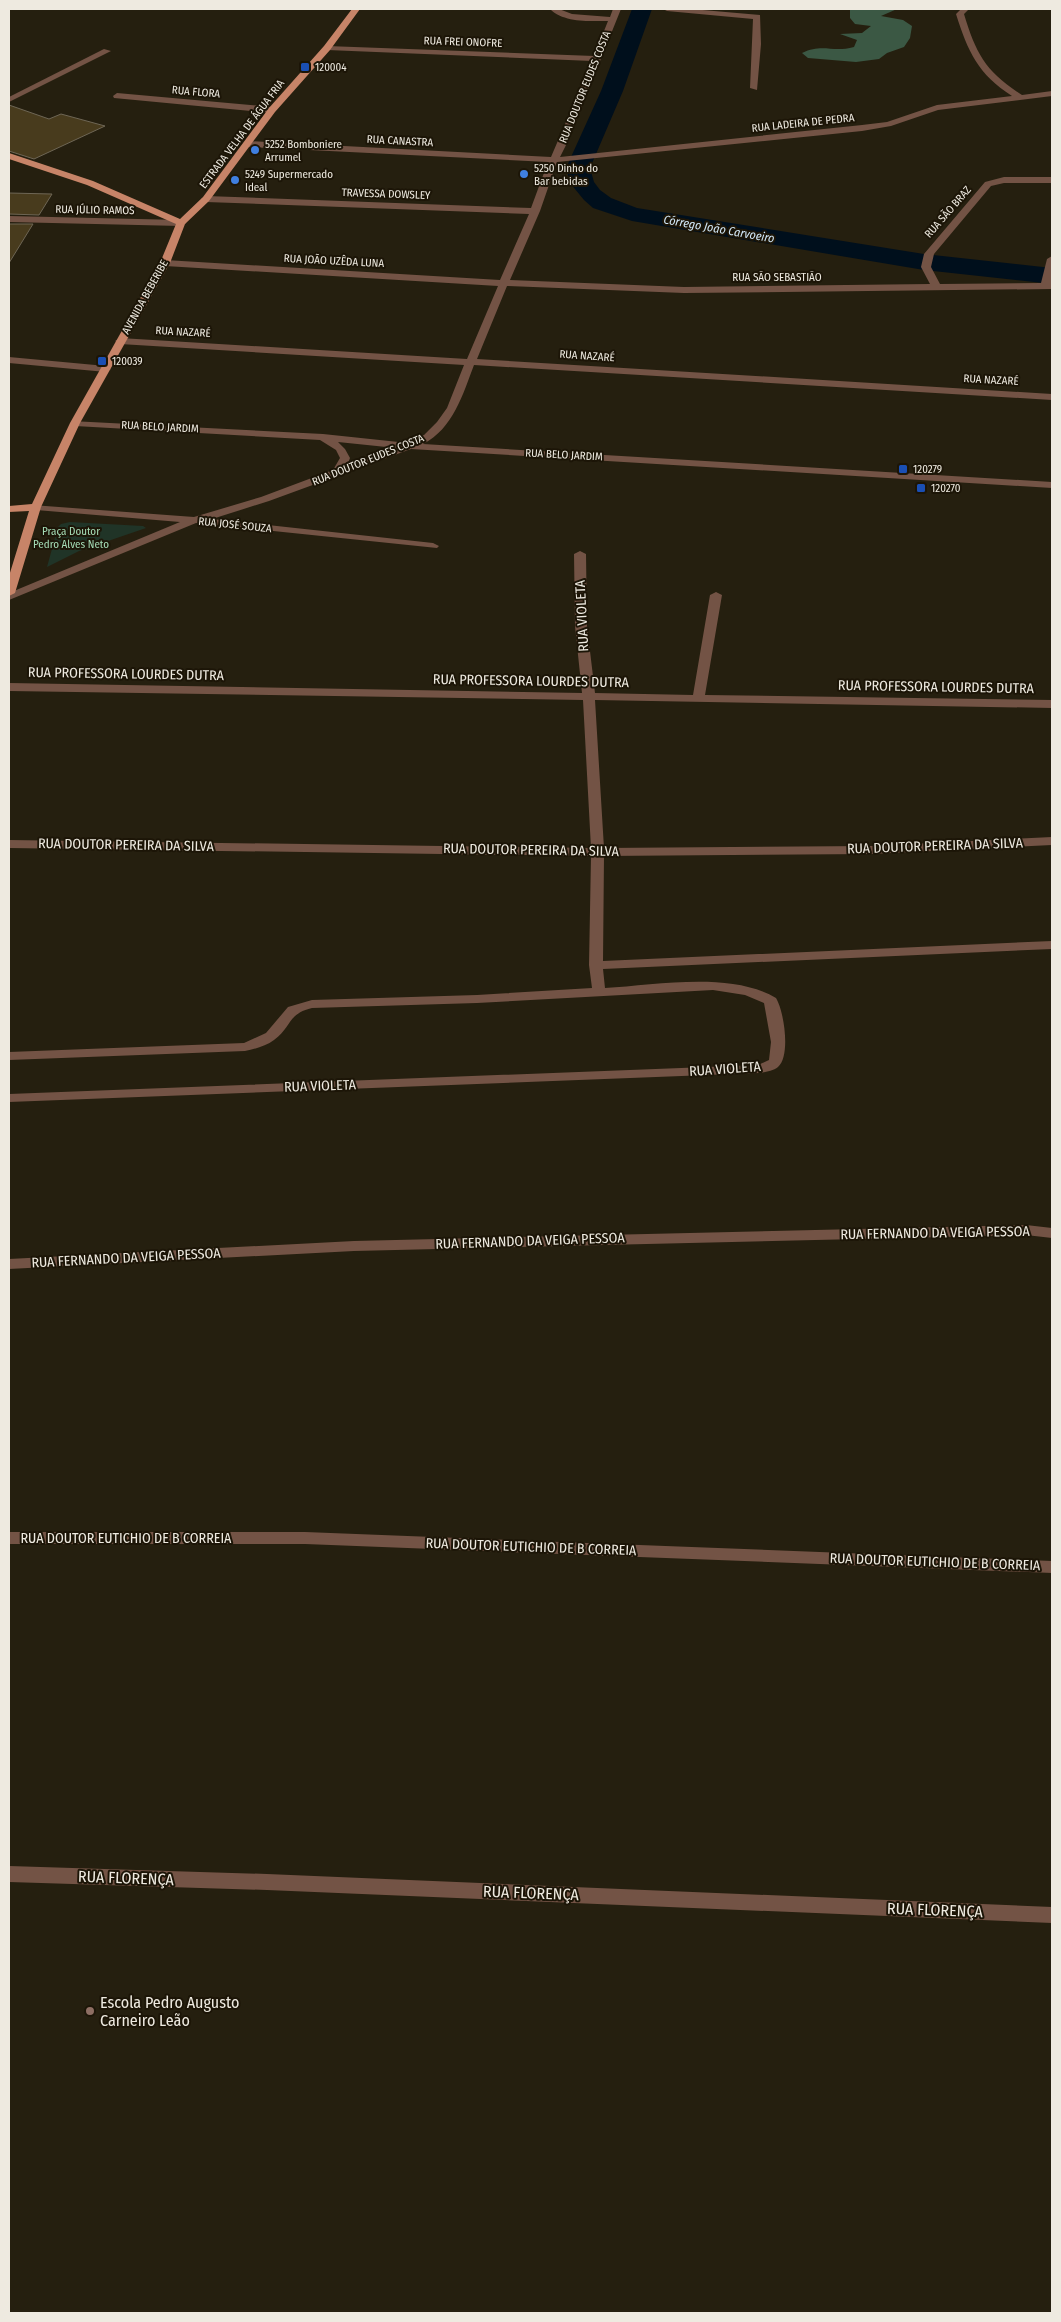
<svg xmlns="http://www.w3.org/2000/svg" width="1061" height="2322" viewBox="0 0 1061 2322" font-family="'Fira Sans Condensed',sans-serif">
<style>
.green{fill:#203427}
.forest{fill:#3b5844}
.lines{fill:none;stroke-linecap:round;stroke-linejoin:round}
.canal{fill:#000f1c;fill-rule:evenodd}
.building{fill:#483b1d;stroke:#6e6655}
.minor{fill:#735345;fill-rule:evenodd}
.major{fill:#c78468;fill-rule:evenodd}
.transit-dot{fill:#1a4fb4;stroke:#1c1507;stroke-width:2}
.shop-dot{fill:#3f7fe0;stroke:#1c1507;stroke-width:2}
.education-dot{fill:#8d6e63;stroke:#1c1507;stroke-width:2}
.labels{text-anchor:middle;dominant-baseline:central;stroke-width:4;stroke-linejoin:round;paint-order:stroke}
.far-street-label{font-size:11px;fill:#eeeae0;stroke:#1c1507}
.far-poi-label{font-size:11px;fill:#eeeae0;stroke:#1c1507;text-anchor:start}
.far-park-label{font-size:11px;fill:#a5ddb7;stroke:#1c1507}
.far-water-label{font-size:12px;font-style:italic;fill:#d1e7f7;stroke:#1c1507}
.street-label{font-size:14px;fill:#eeeae0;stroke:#1c1507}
.near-street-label{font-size:16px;fill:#eeeae0;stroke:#1c1507}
.near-poi-label{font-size:16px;fill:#eeeae0;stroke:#1c1507;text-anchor:start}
</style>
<rect width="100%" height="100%" fill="#251f0f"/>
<path class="green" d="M70 522 143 526 146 528 79 551 47 567 58 527 61 524Z"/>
<path class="forest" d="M850 9H897L881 16 903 20 912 26 910 38 904 47 887 53 879 59 856 62 808 58 802 53C823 43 832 53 854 47L857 40 840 34 862 33 871 26 855 24 850 18Z"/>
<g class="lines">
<path class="canal" d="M632 9H652L623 91 590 168 594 182 600 190 611 198 637 208 924 254 1052 268V284L924 270 632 221 593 208 584 200 570 183 566 168 601 91Z"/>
</g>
<g class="building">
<path d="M9 105 49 119 61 114 105 126 34 159 9 151Z"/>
<path d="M9 193 52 194 39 215 9 214Z"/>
<path d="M9 224H33L9 263Z"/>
</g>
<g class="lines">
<g class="minor">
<path d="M550 9H559L572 14 610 17 613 9H621L567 143 560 157 862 125 887 122 937 105 1012 96C978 74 968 52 956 14L961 9H969L964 14C976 54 986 72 1022 95L1052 91V96L938 110 891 126 862 131 557 162 540 211 510 280 684 287 930 284 921 267 924 254 985 182 1004 177H1052V183H1004L991 186 934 254 931 267 940 284 1041 283 1047 259 1052 256V289L684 293 507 286 477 359 1052 394V400L474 365C463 394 453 429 423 444L1052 482V488L411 449 269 501 212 519 433 543 439 546 437 548 196 523 9 600V593L180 522 36 510 31 507 32 505 194 517 261 497 333 470 340 458 336 450 320 440 75 426 71 425V421L323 434 408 443 424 435 437 422 447 408 464 365 120 344 115 341 120 338 467 359 498 286 165 266 160 263 165 260 500 280 529 214 206 202 201 199 206 196 531 208 548 162 247 147 243 144 247 141 551 157 592 61 327 50 323 48 327 46 594 56 608 21C590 21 564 23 550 9ZM338 442 396 448 347 466 350 458 345 449Z"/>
<path d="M663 9H691L760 15 761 44 757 90 750 88 753 19 667 11Z"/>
<path d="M104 49 111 51 9 102V97Z"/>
<path d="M117 93 272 107 276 110 272 113 114 98 113 96Z"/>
<path d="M9 216 181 220 186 223 181 226 9 222Z"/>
<path d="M9 357 106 366 111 369 106 372 9 363Z"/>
<path d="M580 551 586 554 587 626 595 693 693 695 710 595 716 592 722 595 705 695 1052 700V708L595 700 604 848 870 846 1052 837V845L870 854 604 856 603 961 1052 941V949L603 969 605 988C656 985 731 971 776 998 784 1011 791 1056 778 1067 773 1071 765 1072 759 1073L9 1102V1094L758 1065 769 1060 771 1042 764 1003 745 995 713 990 477 1003 312 1008C287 1014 292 1027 274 1040 266 1046 255 1049 245 1051L9 1060V1052L244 1043 266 1033 288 1007 312 1000 477 995 592 988 589 965 591 856 9 848V840L591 848 583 700 9 691V683L582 693 575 626 574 554Z"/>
<path d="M1026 1225 1052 1228V1238L1026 1235 354 1251 9 1269V1259L354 1241Z"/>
<path d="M9 1532H305L1052 1561V1573L305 1544H9Z"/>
<path d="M9 1866 267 1874 1052 1907V1923L267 1890 9 1882Z"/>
</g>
<path class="major" d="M352 9H360L330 50 275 112 209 201 185 224 170 263 80 423 41 507 15 593 9 596V576L29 511 9 512V506L32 504 70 423 160 263 176 224 87 185 9 159V153L93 181 180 219 203 197 269 108 324 46Z"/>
</g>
<g class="transit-dot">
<rect x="300" y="62" width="10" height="10" rx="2.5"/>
<rect x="97" y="356" width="10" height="10" rx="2.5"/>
<rect x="898" y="464" width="10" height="10" rx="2.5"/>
<rect x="916" y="483" width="10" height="10" rx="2.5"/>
</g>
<g class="shop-dot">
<circle cx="255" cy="150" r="5"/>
<circle cx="524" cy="174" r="5"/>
<circle cx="235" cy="180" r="5"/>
</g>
<circle class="education-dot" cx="90" cy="2011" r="5"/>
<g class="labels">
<g class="far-street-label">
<text transform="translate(463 42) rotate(2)">RUA FREI ONOFRE</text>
<text transform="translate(585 87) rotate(-68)">RUA DOUTOR EUDES COSTA</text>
<text transform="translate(196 92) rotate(5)">RUA FLORA</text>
<text transform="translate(803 123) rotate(-6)">RUA LADEIRA DE PEDRA</text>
<text transform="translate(242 134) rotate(-53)">ESTRADA VELHA DE ÁGUA FRIA</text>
<text transform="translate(400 141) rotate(3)">RUA CANASTRA</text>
<text transform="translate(386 194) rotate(2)">TRAVESSA DOWSLEY</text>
<text transform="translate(95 210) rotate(1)">RUA JÚLIO RAMOS</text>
<text transform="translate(948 212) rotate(-49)">RUA SÃO BRAZ</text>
<text transform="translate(334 261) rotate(3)">RUA JOÃO UZÊDA LUNA</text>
<text x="777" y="277">RUA SÃO SEBASTIÃO</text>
<text transform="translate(145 297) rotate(-61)">AVENIDA BEBERIBE</text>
<text transform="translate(183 332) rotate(3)">RUA NAZARÉ</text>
<text transform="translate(587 356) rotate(4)">RUA NAZARÉ</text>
<text transform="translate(991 380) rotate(3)">RUA NAZARÉ</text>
<text transform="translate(160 427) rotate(3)">RUA BELO JARDIM</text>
<text transform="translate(564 455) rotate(3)">RUA BELO JARDIM</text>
<text transform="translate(368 460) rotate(-22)">RUA DOUTOR EUDES COSTA</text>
<text transform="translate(235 525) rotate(6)">RUA JOSÉ SOUZA</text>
</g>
<g class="far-poi-label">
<text x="315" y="67">120004</text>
<text x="265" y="144">5252 Bomboniere<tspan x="265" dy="13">Arrumel</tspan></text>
<text x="534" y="168">5250 Dinho do<tspan x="534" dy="13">Bar bebidas</tspan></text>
<text x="245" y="174">5249 Supermercado<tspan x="245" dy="13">Ideal</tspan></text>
<text x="112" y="361">120039</text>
<text x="913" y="469">120279</text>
<text x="931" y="488">120270</text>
</g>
<g class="far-park-label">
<text x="71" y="531">Praça Doutor<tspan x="71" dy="13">Pedro Alves Neto</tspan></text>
</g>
<g class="far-water-label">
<text transform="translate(719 229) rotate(10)">Córrego João Carvoeiro</text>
</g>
<g class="street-label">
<text transform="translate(582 616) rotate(-93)">RUA VIOLETA</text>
<text transform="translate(126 674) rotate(1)">RUA PROFESSORA LOURDES DUTRA</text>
<text transform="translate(531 681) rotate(1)">RUA PROFESSORA LOURDES DUTRA</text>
<text transform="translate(936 687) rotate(1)">RUA PROFESSORA LOURDES DUTRA</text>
<text transform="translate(126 845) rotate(1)">RUA DOUTOR PEREIRA DA SILVA</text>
<text transform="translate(935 846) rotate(-2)">RUA DOUTOR PEREIRA DA SILVA</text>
<text transform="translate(531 850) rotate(1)">RUA DOUTOR PEREIRA DA SILVA</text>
<text transform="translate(725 1069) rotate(-4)">RUA VIOLETA</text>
<text transform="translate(320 1086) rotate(-2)">RUA VIOLETA</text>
<text transform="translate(935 1233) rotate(-1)">RUA FERNANDO DA VEIGA PESSOA</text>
<text transform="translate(530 1241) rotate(-2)">RUA FERNANDO DA VEIGA PESSOA</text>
<text transform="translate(126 1258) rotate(-3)">RUA FERNANDO DA VEIGA PESSOA</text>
<text x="126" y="1538">RUA DOUTOR EUTICHIO DE B CORREIA</text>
<text transform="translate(531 1547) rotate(2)">RUA DOUTOR EUTICHIO DE B CORREIA</text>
<text transform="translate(935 1562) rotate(2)">RUA DOUTOR EUTICHIO DE B CORREIA</text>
</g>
<g class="near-street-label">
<text transform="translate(126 1878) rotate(2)">RUA FLORENÇA</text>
<text transform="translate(531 1893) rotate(2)">RUA FLORENÇA</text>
<text transform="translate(935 1910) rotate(2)">RUA FLORENÇA</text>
</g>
<g class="near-poi-label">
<text x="100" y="2002">Escola Pedro Augusto<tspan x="100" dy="18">Carneiro Leão</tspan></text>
</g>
</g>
<rect width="1061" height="2322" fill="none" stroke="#eeeae0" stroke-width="20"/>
</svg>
